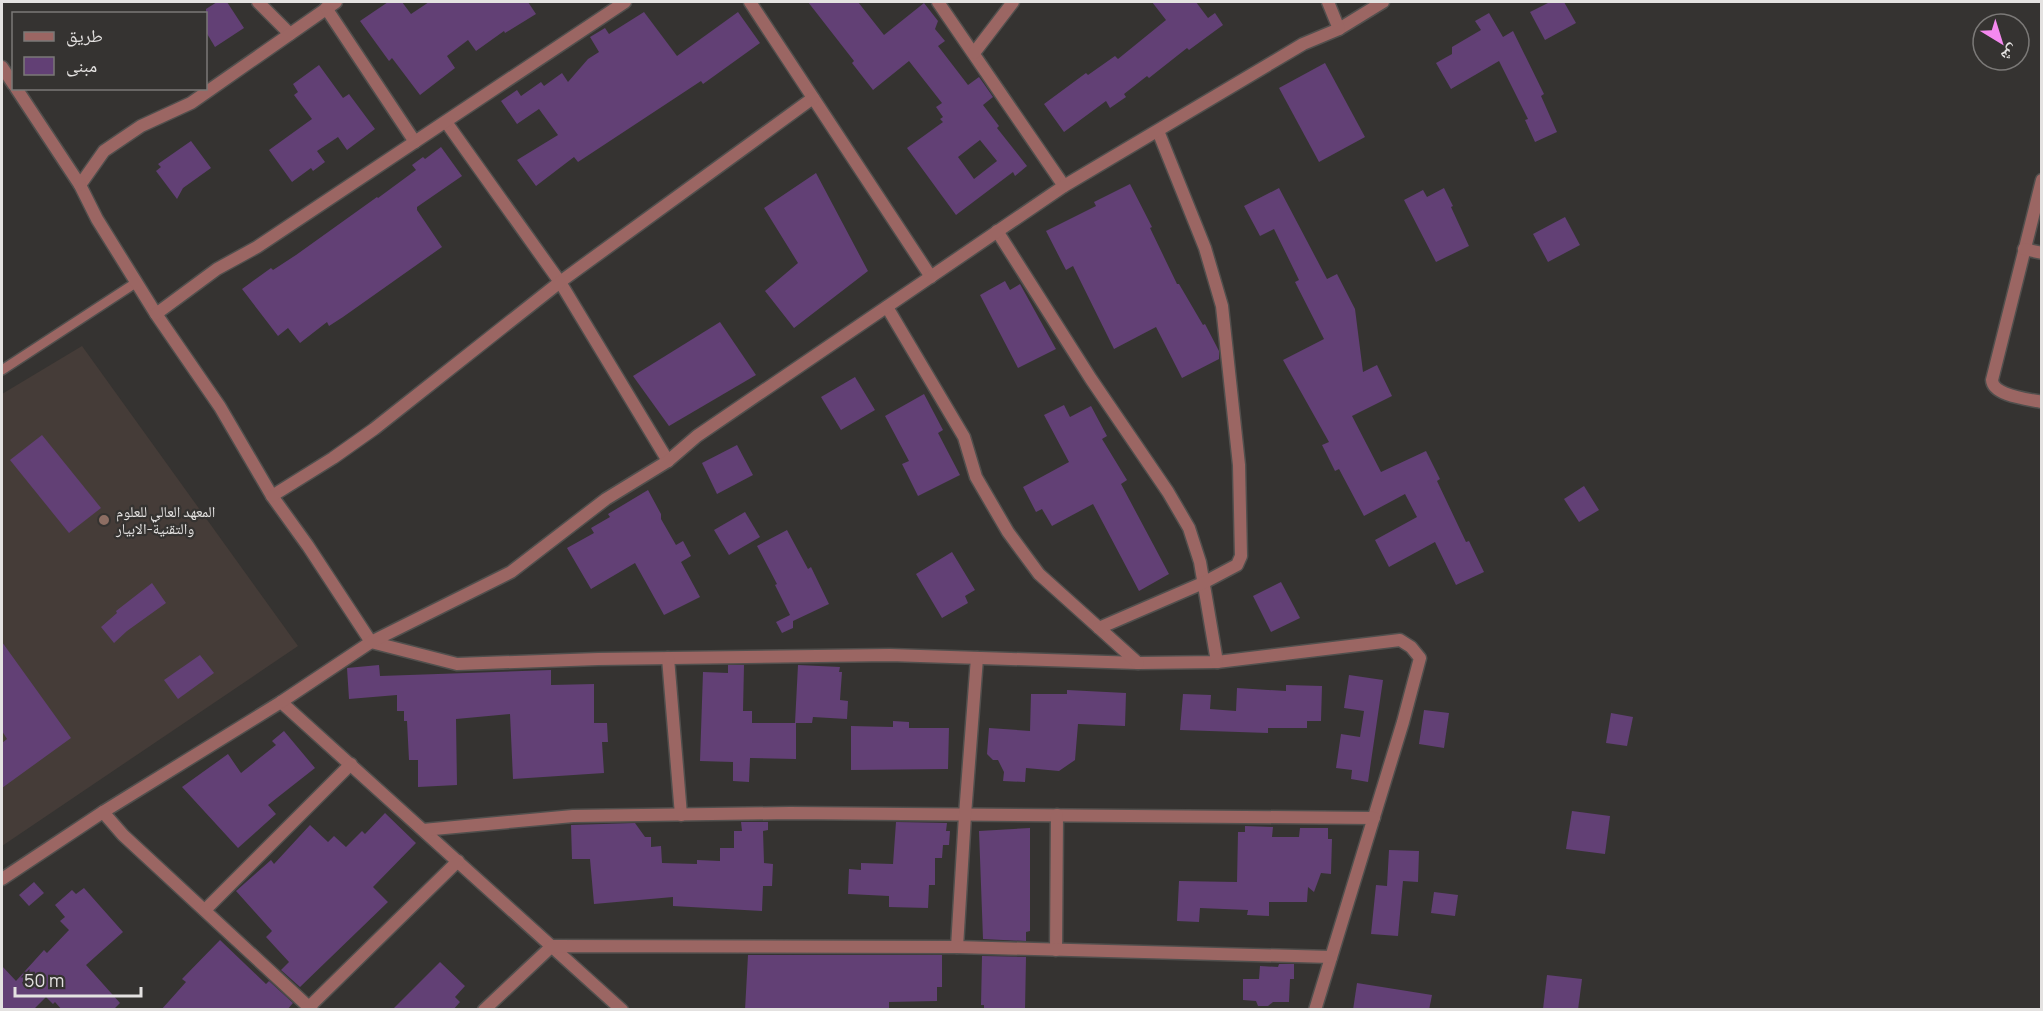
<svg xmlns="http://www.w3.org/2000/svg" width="2043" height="1011" viewBox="0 0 2043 1011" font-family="Manrope,'Noto Naskh Arabic',sans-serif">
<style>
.built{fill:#453c38}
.building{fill:#624075;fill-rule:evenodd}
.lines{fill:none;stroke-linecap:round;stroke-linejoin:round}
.lane-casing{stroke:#514f4d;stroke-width:12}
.street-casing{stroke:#514f4d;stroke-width:15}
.lane{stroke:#9b6663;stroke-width:9}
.street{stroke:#9b6663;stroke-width:12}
.education-dot{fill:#8d6e63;stroke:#353331;stroke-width:2}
.labels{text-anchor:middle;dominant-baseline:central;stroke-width:4.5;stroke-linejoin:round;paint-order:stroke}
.poi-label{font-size:15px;fill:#e4e2e1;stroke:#353331;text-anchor:start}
</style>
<rect width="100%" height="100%" fill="#353331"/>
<path class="built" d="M82 346 298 646 2 846V394Z"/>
<g class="building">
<path d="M217 2H227L244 28 215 47 206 32V9Z"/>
<path d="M388 2H402L411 14 429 2H528L536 14 505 33 504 31 476 51 468 40 447 56 455 68 420 95 392 58 389 61 360 21Z"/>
<path d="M808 2H858L884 35 924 3 938 21 935 29 945 41 938 46 968 85 979 77 984 84 993 97 983 105 999 126 997 128 1027 166 1015 176 1013 172 956 215 907 148 943 122 940 119 943 117 936 107 942 103 909 61 873 90 852 63 854 61ZM980 140 997 161 974 179 958 157Z"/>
<path d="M1152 2H1196L1208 18 1215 13 1223 25 1189 50 1187 48 1149 78 1147 76 1124 94 1126 97 1110 108 1106 101 1064 132 1044 104 1086 73 1088 75 1115 56 1118 59 1166 20Z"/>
<path d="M1550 2H1564L1576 23 1545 40 1530 12Z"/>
<path d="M644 12 677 56 738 12 760 43 703 84 701 81 578 162 574 157 536 186 517 160 558 135 539 109 517 124 501 101 517 90 521 96 541 82 544 86 562 73 568 82 588 59 599 52 590 37 605 28 609 34Z"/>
<path d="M1489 13 1503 37 1513 31 1544 94 1541 96 1557 132 1535 142 1525 120 1528 119 1499 61 1451 89 1436 63 1452 54V47L1481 30 1475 21Z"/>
<path d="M1325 63 1365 137 1319 162 1279 88Z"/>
<path d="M319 65 343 98 349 94 375 129 347 150 338 137 317 151 325 162 313 171 311 168 292 182 269 150 312 119 294 95 298 92 293 84Z"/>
<path d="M191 141 211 168 183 188 177 199 156 171 161 167 158 164Z"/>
<path d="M441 147 462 176 417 207V210L442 247 343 317 329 326 327 322 300 343 288 328 278 336 242 289 271 268 273 270 296 255 377 197 378 198 416 170 412 165 423 157 425 159Z"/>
<path d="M816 173 868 271 794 328 765 291 798 263 764 208Z"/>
<path d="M1130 184 1152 227 1150 228 1177 284H1179L1203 325 1205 324 1219 351V359L1182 378 1156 327 1114 349 1073 266 1066 270 1046 231 1096 206 1094 202Z"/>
<path d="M1279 188 1327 279 1337 274 1355 309 1363 372 1377 365 1392 396 1352 416 1381 472 1426 451 1440 479 1437 481 1466 542 1469 541 1484 572 1456 585 1435 542 1389 567 1375 540 1417 517 1405 494 1364 516 1339 469 1335 471 1322 445 1329 442 1283 360 1324 339 1295 282 1299 280 1274 229 1260 236 1244 206Z"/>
<path d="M1444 188 1453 206 1451 207 1469 246 1436 262 1404 200 1423 190 1427 197Z"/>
<path d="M1565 217 1580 245 1548 262 1533 234Z"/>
<path d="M1005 281 1010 290 1020 284 1056 349 1018 368 980 295Z"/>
<path d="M720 322 756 375 669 426 633 376Z"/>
<path d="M855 377 875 410 841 430 821 397Z"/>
<path d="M924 394 943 430 938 433 960 475 918 496 902 464 909 461 885 416Z"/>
<path d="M1064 405 1070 417 1091 406 1107 436 1102 439 1127 480 1121 484 1169 574 1139 591 1093 504 1052 526 1042 509 1036 512 1023 487 1069 462 1044 415Z"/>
<path d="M42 435 101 508 69 533 10 460Z"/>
<path d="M737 445 753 475 717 494 702 463Z"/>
<path d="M1584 486 1599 510 1579 522 1564 499Z"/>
<path d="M648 490 661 514V519L676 545 683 541 691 556 681 562 700 597 664 615 635 563 591 589 567 548 594 533 591 528 610 517 608 514Z"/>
<path d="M745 512 760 537 729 555 714 530Z"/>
<path d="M787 530 808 569 811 567 829 604 793 621V628L782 633 776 622 790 615 775 585 777 584 757 546Z"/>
<path d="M952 552 975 590 965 596 968 603 942 618 916 574Z"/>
<path d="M1281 582 1300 618 1271 632 1253 596Z"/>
<path d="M152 583 166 603 127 631 114 643 101 627 117 613 116 611Z"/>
<path d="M2 642 71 738 2 788V743L7 739 2 731Z"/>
<path d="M200 655 214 673 178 699 164 680Z"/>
<path d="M379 665 380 676 551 670V685L594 684V723H607L608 742H602L604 773 513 779 510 714 456 719 457 785 418 787V760H409L407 721H404V711H397V695L349 699 347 668Z"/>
<path d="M728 665H744L743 711H752V723H796V759L750 758 749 782 733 781V762L700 761 703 672 728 673Z"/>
<path d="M798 665 840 667 839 672H842L840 700 848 701 847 719 813 717 812 723H795Z"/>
<path d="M1349 675 1383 680 1368 782 1351 779 1352 770 1336 768 1341 734 1360 737 1364 711 1344 708Z"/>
<path d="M1286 685 1322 686 1321 721H1307V728H1268V733L1180 730 1183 694 1211 695 1210 709 1236 711 1237 688 1286 691Z"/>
<path d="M1067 690 1126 693 1125 726 1078 724 1075 760 1059 771 1026 768 1025 782 1003 781 1004 772 998 760H993L987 754 989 728 1030 731 1031 694H1067Z"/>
<path d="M1424 710 1449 713 1444 748 1419 744Z"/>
<path d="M1611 713 1633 717 1627 746 1606 743Z"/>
<path d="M893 721 909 722V728H949L948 769 851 770V726L893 727Z"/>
<path d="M284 731 315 768 268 805 276 814 238 848 182 787 228 754 241 773 276 745 272 741Z"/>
<path d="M1572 811 1610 816 1605 854 1566 849Z"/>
<path d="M385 813 416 843 373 887 388 902 300 987 281 970 289 962 266 937 272 931 236 891 271 860 274 864 310 825 328 842 334 836 346 847 362 831 365 834Z"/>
<path d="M741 822H768V830L763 831 764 863 773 864 772 886H763L762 911 673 906V897L594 904 590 859H572L571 825 635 823 645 837H651V847L661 846 662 863 697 864V860L720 861V848H734V831H742Z"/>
<path d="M896 822 947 823 946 831H950L949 845H943L942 858H935V885H929L928 908 889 907V896L848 894 849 869 861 870V863L893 864Z"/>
<path d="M1245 826 1273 827 1272 837H1299L1300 828H1328V839H1332L1331 874 1321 873 1314 892 1308 887 1307 902H1269V916L1247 915 1248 910 1200 908 1199 922 1177 921 1179 881 1237 882 1238 832H1245Z"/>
<path d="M1030 828V931L1026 932V941L983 939 979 831Z"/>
<path d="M1389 850 1419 851 1418 882 1403 881 1398 936 1371 934 1376 885 1387 886Z"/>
<path d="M34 882 44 893 29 906 19 895Z"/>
<path d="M84 888 123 932 86 965 120 1003 113 1010H62L55 1002 53 1004 46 997 33 1010H2V966L16 981 44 950 47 953 69 930 60 921 65 917 55 905 72 890 76 894Z"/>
<path d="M1434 892 1458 895 1455 916 1431 913Z"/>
<path d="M220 940 266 984 269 981 293 1003 287 1010H161L186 982 182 979Z"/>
<path d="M748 955H942V987H937V1001L889 1002V1010H745Z"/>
<path d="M982 956 1026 957 1025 1010H984V1005H981Z"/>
<path d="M440 962 465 986 455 997 460 1002 453 1010H392Z"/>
<path d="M1279 964H1294V979H1290L1289 1002H1273L1268 1006H1258L1256 1001 1243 1000V979H1259L1260 966 1278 967Z"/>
<path d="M1547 975 1582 979 1578 1010 1543 1009Z"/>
<path d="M1357 983 1432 995 1429 1010H1353Z"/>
</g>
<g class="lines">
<g class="lane-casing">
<path id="lane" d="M2 370 137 282"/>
</g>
<g class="street-casing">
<g id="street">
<path d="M258 2 290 34"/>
<path d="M336 2 191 103 141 126 104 151 80 185 97 219 156 314 220 407 272 496 308 546 371 642 457 664 598 659 890 655 1138 663 1217 662 1400 640 1411 647 1420 658 1403 722 1315 1010"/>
<path d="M750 2 931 277"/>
<path d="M938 2 1064 186"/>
<path d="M326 8 415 142"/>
<path d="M1339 29 1383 2"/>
<path d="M974 53 1013 2"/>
<path d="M2 67 14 85"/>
<path d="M16 88 80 185"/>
<path d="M446 122 560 282 668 461"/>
<path d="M2042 180 1992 380C1993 396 2028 399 2042 402"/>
<path d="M997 231 1091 379 1168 492 1189 528 1200 562 1217 662"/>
<path d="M2024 249 2042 253"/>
<path d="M887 307 964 437 976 477 1008 532 1039 574 1138 663"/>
<path d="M156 314 217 269 257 247 625 2"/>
<path d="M272 496 333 458 374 429 560 282 813 98"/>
<path d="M1099 628 1203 583 1237 565 1241 556 1239 465 1222 306 1205 248 1158 131"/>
<path d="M668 658 681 815"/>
<path d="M281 702 622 1010"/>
<path d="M103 812 281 702 371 642 511 572 606 499 668 461 697 436 1064 186 1303 44 1339 29 1328 2"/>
<path d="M423 830 573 816 790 813 1374 818"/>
<path d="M2 879 103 812 123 835 312 1010"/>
<path d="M205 910 351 764"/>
<path d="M957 947 965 815 977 658"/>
<path d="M1056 950 1057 815"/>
<path d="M309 1007 458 861"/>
<path d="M484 1010 552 946 957 947 1331 957"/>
</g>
</g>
<use href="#lane" class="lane"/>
<use href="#street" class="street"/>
</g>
<circle class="education-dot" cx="104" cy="520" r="6"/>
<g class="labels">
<g class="poi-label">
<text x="116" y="511">المعهد العالي للعلوم<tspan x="116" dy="17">والتقنية-الابيار</tspan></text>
</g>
</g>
<rect width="2043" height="1011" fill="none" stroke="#e4e2e1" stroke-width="6"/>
<rect x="12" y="12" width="195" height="78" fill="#353331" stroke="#7b7977" stroke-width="1.5"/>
<rect x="24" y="32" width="30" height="9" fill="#9b6663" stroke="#7b7977" stroke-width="1.5"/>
<text x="66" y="42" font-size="18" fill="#e4e2e1">طريق</text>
<rect x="24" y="57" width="30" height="18" fill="#624075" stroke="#7b7977" stroke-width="1.5"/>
<text x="66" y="72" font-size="18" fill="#e4e2e1">مبنى</text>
<g transform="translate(2001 42) rotate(142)"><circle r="28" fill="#353331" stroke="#7b7977" stroke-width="1.5"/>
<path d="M0-4.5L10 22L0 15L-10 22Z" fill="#f589ef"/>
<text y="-9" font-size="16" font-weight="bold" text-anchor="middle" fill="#e4e2e1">ش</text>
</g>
<path d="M15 987v9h126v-9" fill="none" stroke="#e4e2e1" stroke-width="3"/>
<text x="24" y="987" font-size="18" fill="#e4e2e1" stroke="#353331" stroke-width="4.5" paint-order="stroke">50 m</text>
</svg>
